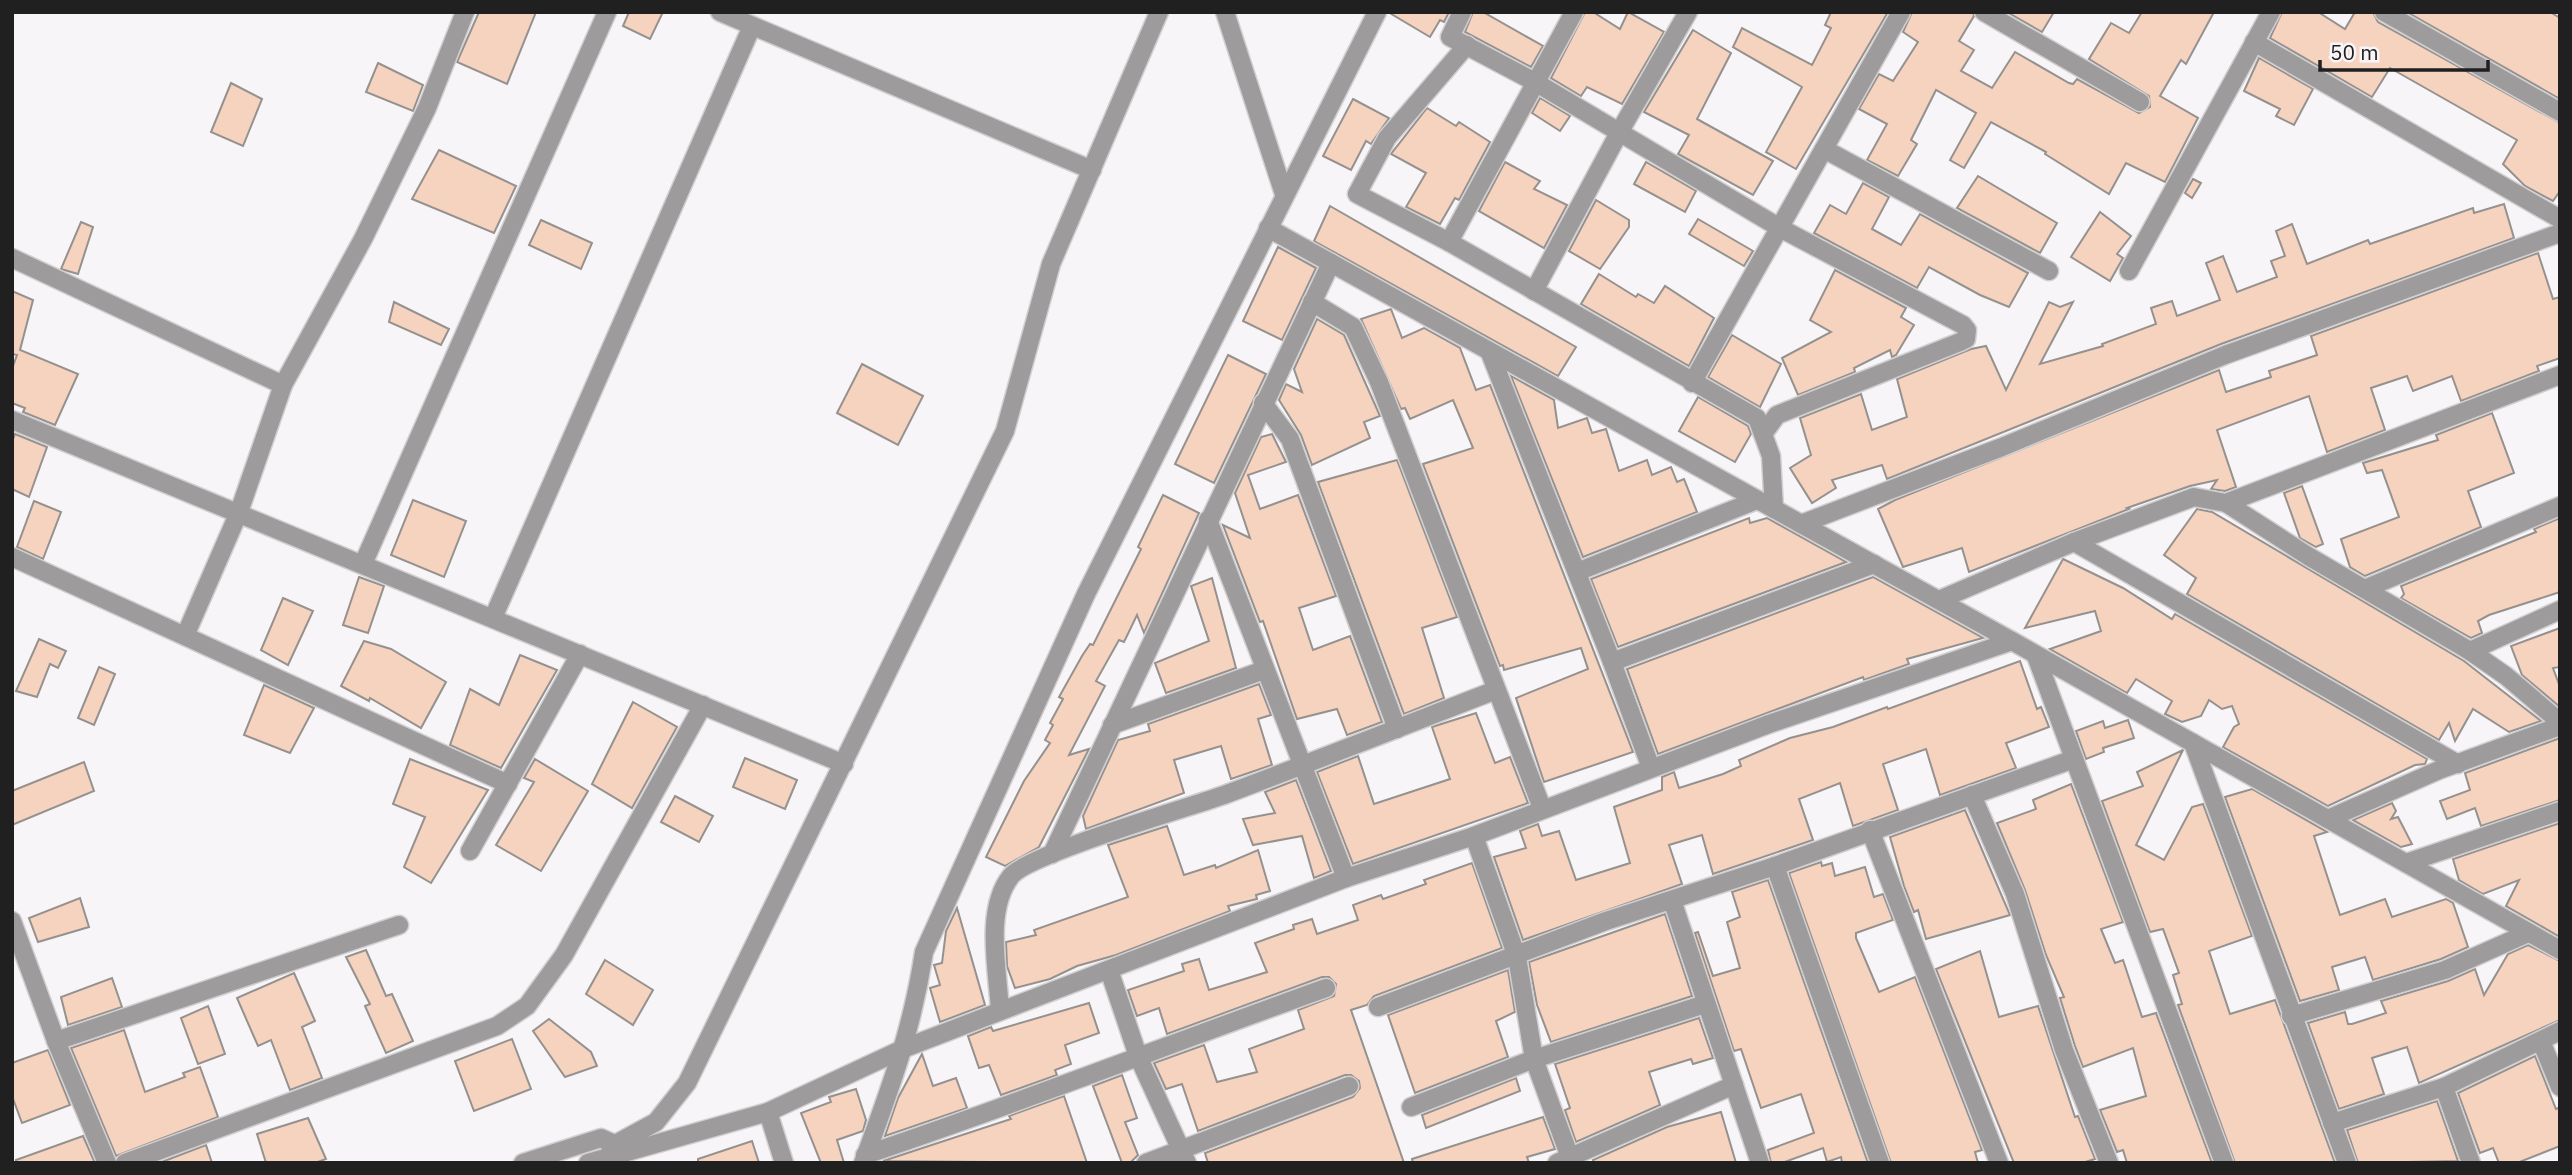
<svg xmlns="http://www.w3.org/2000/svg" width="2572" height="1175" viewBox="0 0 2572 1175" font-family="'IBM Plex Sans',sans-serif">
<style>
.building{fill:#f6d3be;stroke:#95918e;stroke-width:2}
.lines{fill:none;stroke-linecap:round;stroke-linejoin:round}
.minor-casing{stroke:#d1cfd1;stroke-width:21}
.minor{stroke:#9d9b9b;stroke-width:18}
</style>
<rect width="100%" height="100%" fill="#f8f5f8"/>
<g class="building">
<path d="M479 12H536L507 84 457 62Z"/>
<path d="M629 12H663L650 39 623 26Z"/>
<path d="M1388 12H1449L1444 22 1440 20 1430 37Z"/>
<path d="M1473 12H1483L1543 46 1531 67 1465 32Z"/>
<path d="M1585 12H1593L1620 29 1628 12 1664 32 1622 104 1587 87 1581 96 1551 78Z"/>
<path d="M1831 12H1888L1796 169 1766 152 1802 87 1733 47 1742 28 1812 65 1831 28 1825 25Z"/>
<path d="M1912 12H1973L1974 16 1959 41 1974 50 1961 71 1992 88 2015 52 2069 83 2073 84 2077 79 2139 113 2150 107 2149 96 2089 59 2111 23 2129 33 2142 12H2214L2186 64 2181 60 2160 96 2198 118 2165 182 2126 163 2109 194 2045 154 2046 152 1991 122 1964 168 1950 160 1976 113 1936 90 1911 140 1917 144 1898 176 1867 160 1887 124 1859 109 1879 74 1893 81 1918 42 1903 32Z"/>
<path d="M2007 12H2054L2042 32Z"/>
<path d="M2282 12H2318L2345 29 2355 12H2373L2378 22 2560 123V191L2553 201 2525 186 2503 164 2517 140 2390 68 2372 97 2270 38Z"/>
<path d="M2407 12H2550L2560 18V99Z"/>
<path d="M1693 30 1731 53 1697 119 1773 161 1753 195 1678 154 1689 135 1644 112Z"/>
<path d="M2259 58 2313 89 2294 125 2276 116 2280 109 2244 91Z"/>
<path d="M378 63 423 85 413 111 366 92Z"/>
<path d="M231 83 262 99 243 146 211 132Z"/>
<path d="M1540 98 1570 116 1560 131 1532 113Z"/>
<path d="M1353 99 1389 118 1371 144 1366 141 1351 170 1323 156Z"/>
<path d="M1427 108 1456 126 1459 122 1490 142 1459 200 1455 198 1440 224 1406 207 1426 173 1391 154Z"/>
<path d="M439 150 516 186 494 233 412 199Z"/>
<path d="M1505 162 1540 181 1534 189 1567 205 1544 248 1479 211Z"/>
<path d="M1646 162 1696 191 1685 212 1634 184Z"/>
<path d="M1978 176 2057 223 2040 253 1957 208Z"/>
<path d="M2193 179 2201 183 2192 198 2185 193Z"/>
<path d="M1863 183 1889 197 1872 229 1901 245 1920 214 2028 273 2009 307 1980 295 1929 267 1917 288 1814 233 1830 205 1846 214Z"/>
<path d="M1596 200 1629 220V227L1600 269 1569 251Z"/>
<path d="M2504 204 2514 238 2221 344 1887 479 1882 465 1832 480 1836 488 1812 503 1790 468 1811 455 1800 418 1861 394 1872 430 1907 417 1897 379 1971 349 1986 346 2006 390 2049 302 2060 307 2073 302 2040 364 2103 346 2102 344 2156 324 2151 308 2172 301 2177 316 2220 300 2206 263 2223 256 2237 292 2277 277 2271 261 2285 256 2276 231 2292 224 2307 264 2368 240 2370 244 2473 208 2474 213Z"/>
<path d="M1330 206 1576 347 1558 376 1314 241Z"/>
<path d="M2100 212 2131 236 2117 254 2123 258 2110 281 2071 257Z"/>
<path d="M1698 219 1753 251 1744 266 1689 234Z"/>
<path d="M541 220 592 243 581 269 529 245Z"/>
<path d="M81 222 93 227 78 274 61 269Z"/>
<path d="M1278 247 1316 268 1282 340 1243 321Z"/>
<path d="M2538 253 2553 299 2560 297V358L2537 366 2539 371 2461 401 2452 376 2413 391 2407 376 2371 388 2385 430 2327 452 2309 396 2217 430 2236 487 2225 491 2211 489 2217 480 2190 486 2127 508 2129 509 1969 572 1962 548 1903 567 1878 509 1895 500 2219 370 2226 392 2271 377 2269 371 2317 355 2311 336Z"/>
<path d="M1835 270 1906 308 1901 317 1914 325 1896 355 1892 357 1890 350 1854 368 1855 372 1798 395 1782 358 1831 332 1810 320Z"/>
<path d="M1599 274 1636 297 1638 294 1654 303 1665 286 1714 318 1689 366 1581 304Z"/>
<path d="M12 291 33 300 20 350 78 374 55 425 23 412 25 408 12 403V369L17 355 12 354Z"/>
<path d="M394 302 449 329 441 345 389 322Z"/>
<path d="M1391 309 1402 338 1424 328 1460 348 1476 390 1490 385 1633 752 1544 782 1516 698 1588 669 1581 648 1504 670 1503 665 1500 666 1423 464 1473 448 1453 400 1410 419 1405 408 1401 409 1361 319Z"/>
<path d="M1317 319 1344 335 1380 416 1364 422 1370 438 1312 465 1301 435 1279 400 1286 384 1302 392 1294 369Z"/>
<path d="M1732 335 1781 364 1760 407 1708 377Z"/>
<path d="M1228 355 1266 374 1214 483 1175 464Z"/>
<path d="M862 364 923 396 898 445 837 413Z"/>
<path d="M1511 376 1554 400 1558 428 1587 418 1592 433 1606 429 1619 471 1647 460 1652 475 1671 467 1677 482 1684 479 1697 512 1583 557Z"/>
<path d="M1698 397 1748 426 1751 434 1735 462 1679 431Z"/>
<path d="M2492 413 2514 473 2468 491 2481 527 2365 576 2350 567 2341 539 2399 517 2382 470 2367 473 2363 463 2438 440 2436 435Z"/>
<path d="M15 434 47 447 29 497 12 489V442Z"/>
<path d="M1272 434 1286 462 1248 475 1260 509 1298 495 1336 596 1299 608 1313 650 1350 636 1382 722 1347 735 1337 709 1297 719 1263 621 1260 622 1223 525 1250 538 1235 493 1261 437Z"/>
<path d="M1397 460 1457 617 1422 628 1444 698 1404 714 1318 482Z"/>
<path d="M2302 486 2323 544 2316 547 2300 538 2284 493Z"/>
<path d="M1163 495 1199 513 1144 633 1137 615 1124 642 1119 640 1096 681 1105 686 1069 755 1089 749 1039 847 1005 866 986 857 1024 781 1050 743 1045 740 1053 725 1050 723 1063 699 1059 697 1082 656 1090 644 1093 645 1141 549 1138 547Z"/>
<path d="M413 500 466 521 444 577 391 555Z"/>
<path d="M34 501 61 512 43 559 17 547Z"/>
<path d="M2197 509 2212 512 2464 661 2541 721 2509 732 2473 709 2455 741 2449 723 2439 740 2187 594 2196 578 2164 555Z"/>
<path d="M1749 518 1750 523 1767 518 1846 562 1618 647 1591 579Z"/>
<path d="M2560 518V592L2489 615 2478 621 2482 633 2471 638 2401 598 2404 594 2401 586 2536 532 2534 529Z"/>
<path d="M2063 559 2123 588 2172 619 2175 614 2427 759 2425 764 2415 765 2328 806 2223 747 2234 727 2239 724 2232 706 2222 709 2209 700 2201 716 2182 722 2165 714 2172 701 2136 679 2127 693 2050 649 2101 631 2095 611 2025 628Z"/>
<path d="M359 577 384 586 368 633 343 625Z"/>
<path d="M1873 577 1983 638 1907 659 1909 664 1864 680 1863 677 1658 754 1627 669Z"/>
<path d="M1212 578 1236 668 1166 693 1155 663 1209 641 1191 586Z"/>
<path d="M283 598 313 611 288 665 261 650Z"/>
<path d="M2560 628V667L2553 668 2560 687V707L2522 675 2511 646Z"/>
<path d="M39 639 66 651 58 668 50 664 37 697 16 691Z"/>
<path d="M364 641 391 649 446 682 421 728 370 698 369 701 341 686Z"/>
<path d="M520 655 557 670 501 768 450 745 470 689 499 705Z"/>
<path d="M2020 661 2037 709 2041 707 2049 727 2006 743 2016 768 1940 795 1926 749 1883 764 1898 810 1853 826 1840 783 1799 799 1813 840 1713 874 1702 835 1669 845 1682 884 1523 940 1494 857 1526 848 1520 831 1538 824 1542 836 1559 831 1576 880 1630 863 1614 807 1662 790V777L1674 772 1679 788 1723 774 1741 766 1739 760 1790 738 1833 727 1887 707 1888 709Z"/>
<path d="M99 667 115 674 94 725 78 718Z"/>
<path d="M1259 684 1271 715 1258 719 1272 765 1231 779 1221 746 1174 760 1184 793 1086 829 1083 816 1118 740 1150 731 1148 724Z"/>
<path d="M264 685 314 708 290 753 244 735Z"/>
<path d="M633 702 677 727 632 808 592 784Z"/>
<path d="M1476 713 1495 763 1510 757 1528 803 1353 864 1317 772 1358 756 1374 804 1450 779 1432 727Z"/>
<path d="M2128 720 2134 738 2103 748 2104 752 2086 759 2076 731 2103 721 2105 728Z"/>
<path d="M2560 738V800L2481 826 2475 808 2447 819 2440 801 2470 790 2465 773Z"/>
<path d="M2183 750 2136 845 2164 860 2192 807 2203 804 2252 936 2209 951 2230 1014 2275 1000 2335 1163H2235L2178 1005 2182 1004 2173 975 2179 973 2163 929 2150 932 2102 801 2143 786 2137 772Z"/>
<path d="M745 758 797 780 785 809 733 787Z"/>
<path d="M410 759 488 790 431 883 404 867 425 817 393 804Z"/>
<path d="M535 759 588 791 541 871 496 845 534 782 524 778Z"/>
<path d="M84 762 94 791 12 825V791Z"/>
<path d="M1296 780 1331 871 1314 878 1302 836 1253 845 1243 819 1275 813 1265 792Z"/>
<path d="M2071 784 2123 922 2101 929 2115 963 2123 960 2142 1017 2156 1013 2212 1163H2127L2123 1150 2117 1152 2100 1110 2146 1096 2133 1048 2083 1067 2075 1046 2060 998 2064 997 2046 955 2025 890 1997 823 2036 809 2033 800Z"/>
<path d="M2252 789 2327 832 2314 836 2340 915 2385 899 2392 917 2446 899 2453 903 2468 947 2441 959 2373 980 2365 957 2332 967 2339 990 2300 1001 2225 797Z"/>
<path d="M675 796 713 816 699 842 661 822Z"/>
<path d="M2392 803 2396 811 2391 819 2398 817 2412 844 2401 847 2353 820Z"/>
<path d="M1965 810 2010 915 1926 939 1918 910 1914 912 1904 886 1890 837Z"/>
<path d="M2560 823V937L2506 906 2519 880 2483 894 2459 880 2453 859Z"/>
<path d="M1167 826 1184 875 1215 865 1216 868 1258 850 1270 891 1256 895 1257 899 1228 906 1230 911 1116 955 1077 966 1050 979 1015 988 1007 966 1006 942 1036 935 1034 930 1128 897 1108 845Z"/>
<path d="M1821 862 1822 866 1832 863 1835 876 1865 867 1874 897 1883 894 1893 920 1856 933V938L1879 992 1915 977 1982 1150 1975 1152 1978 1163H1891L1789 873Z"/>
<path d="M1472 863 1502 948 1374 996 1367 1005 1351 1010 1404 1163H1208L1205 1153 1353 1097 1360 1088 1359 1081 1351 1075H1345L1198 1131 1182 1084 1166 1089 1154 1063 1204 1045 1217 1082 1257 1072 1249 1049 1304 1029 1298 1010 1334 996 1336 984 1329 977H1322L1167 1034 1159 1008 1137 1016 1128 990 1184 971 1182 964 1199 959 1209 990 1267 972 1255 943 1294 929 1293 925 1312 919 1317 934 1358 920 1353 905 1381 895 1383 899 1426 884 1424 880Z"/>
<path d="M1768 880 1868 1163H1842L1841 1157 1827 1162 1823 1148 1782 1163H1771L1768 1150 1814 1133 1801 1094 1761 1108 1741 1049 1734 1051 1695 933 1698 932 1713 976 1740 968 1727 922 1740 917 1732 892Z"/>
<path d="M80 898 89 927 38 942 29 918Z"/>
<path d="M957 908 985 1005 940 1022 930 988 940 985 934 965 942 963 946 931Z"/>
<path d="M1665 914 1692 996 1551 1042 1537 1005 1529 962Z"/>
<path d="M2528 945 2560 961V1020L2419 1083 2407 1047 2372 1058 2384 1094 2339 1109 2308 1023 2345 1012 2348 1024H2352L2386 1013 2381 1001 2448 981 2475 969 2484 995 2508 954Z"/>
<path d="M366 950 386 996 392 994 413 1041 386 1053 365 1006 370 1004 346 957Z"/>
<path d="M1980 951 1999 1017 2038 1006 2075 1117 2078 1116 2095 1159 2082 1163H2014L1936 969Z"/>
<path d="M605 960 653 990 633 1025 586 994Z"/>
<path d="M1508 970 1515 1012 1496 1021 1508 1057 1415 1093 1388 1015Z"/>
<path d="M294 973 315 1021 302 1027 322 1078 290 1090 271 1040 258 1046 237 998Z"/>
<path d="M112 978 122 1007 68 1025 61 997Z"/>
<path d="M1089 1003 1099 1033 1065 1045 1071 1064 1055 1070 1057 1075 1001 1095 989 1065 979 1068 968 1036 991 1027 993 1031Z"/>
<path d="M208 1006 225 1054 198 1064 181 1018Z"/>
<path d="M1699 1018 1713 1058 1693 1064 1691 1059 1649 1072 1660 1105 1576 1142 1565 1110 1570 1108 1555 1064Z"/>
<path d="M549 1019 591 1052 597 1066 565 1077 533 1031Z"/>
<path d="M124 1030 145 1092 185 1077 183 1073 200 1067 218 1117 116 1156 71 1048Z"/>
<path d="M512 1039 531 1089 474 1111 455 1061Z"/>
<path d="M48 1050 70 1105 22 1123 12 1096V1063Z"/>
<path d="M922 1054 933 1086 956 1078 967 1108 885 1136 898 1098Z"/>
<path d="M2535 1056 2556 1109 2560 1107V1146L2517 1163H2499L2493 1148 2480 1153 2458 1093Z"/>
<path d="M1122 1075 1137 1118 1125 1122 1138 1155 1130 1163H1122L1093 1086Z"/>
<path d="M1516 1078 1520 1091 1426 1128 1422 1115Z"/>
<path d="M856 1089 866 1120 863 1131 837 1140 844 1163H821L801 1113 831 1102 829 1097Z"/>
<path d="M1064 1096 1087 1163 883 1161 1011 1119 1009 1116Z"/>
<path d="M2437 1101 2458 1161 2358 1163 2347 1130Z"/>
<path d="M1721 1112 1736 1163H1594L1593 1160 1667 1127Z"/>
<path d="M1543 1117 1555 1149 1527 1157 1529 1163H1413L1412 1159Z"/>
<path d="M308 1118 326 1159 315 1163H266L257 1134Z"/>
<path d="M83 1136 95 1163H16V1160Z"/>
<path d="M752 1141 759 1163H698V1159Z"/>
<path d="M206 1145 212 1163H159Z"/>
</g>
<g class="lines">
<g class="minor-casing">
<g id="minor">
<path d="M720 12 1092 170"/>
<path d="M1225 12 1284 194"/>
<path d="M1462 12 1450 37 1535 82 1780 228 1963 325 1967 330 1966 339 1960 342 1777 415 1763 434"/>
<path d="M1984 12 2140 102"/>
<path d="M2384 12 2560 112"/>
<path d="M2254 42 2560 219"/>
<path d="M1467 45 1387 138 1357 194 1449 242 1757 418 1771 456 1774 509"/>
<path d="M1824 149 2049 271"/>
<path d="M1268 228 2012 641 2560 950"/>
<path d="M1449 242 1574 12"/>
<path d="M12 258 283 385"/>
<path d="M2129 271 2271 12"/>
<path d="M1534 291 1620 131 1688 12"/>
<path d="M1312 302 1353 327 1379 382 1542 808"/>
<path d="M1490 353 1612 662 1651 768"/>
<path d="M1692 383 1901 12"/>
<path d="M1263 403 1290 439 1397 729"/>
<path d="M12 420 844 764"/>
<path d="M2226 503 2308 556 2470 651 2506 676 2560 722"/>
<path d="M1208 520 1346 878"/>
<path d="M1801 524 2002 447 2225 355 2560 233"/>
<path d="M2074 542 2458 764"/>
<path d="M12 557 508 784"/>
<path d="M363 564 607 12"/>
<path d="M1577 572 1757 500"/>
<path d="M2367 588 2560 506"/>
<path d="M1939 600 2074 542 2194 497 2226 503 2560 375"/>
<path d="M493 618 752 26"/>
<path d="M185 636 239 512 283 385 363 239 427 108 465 12"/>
<path d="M2470 651 2560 610"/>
<path d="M2036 656 2224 1163"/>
<path d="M1612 662 1874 564"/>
<path d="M1112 725 1264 670"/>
<path d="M2193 743 2347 1163"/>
<path d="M1972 795 2015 894 2064 1050 2109 1163"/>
<path d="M2328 819 2439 770 2560 726"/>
<path d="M1870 830 1999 1163"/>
<path d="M470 851 580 654"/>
<path d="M1052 854 1331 263"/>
<path d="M2406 863 2560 811"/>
<path d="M1775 866 1880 1163"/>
<path d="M1672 900 1760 1163"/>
<path d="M12 921 56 1041 107 1163"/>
<path d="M1109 970 1138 1056 1187 1163"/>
<path d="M1378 1007 1606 921 1775 866 2074 759"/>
<path d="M1000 1011C998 971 984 910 1011 876 1029 854 1187 808 1224 795 1315 761 1406 725 1496 690"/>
<path d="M2291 1016 2445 970 2528 933"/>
<path d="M56 1041 399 925"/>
<path d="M2541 1041 2560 1087"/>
<path d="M2444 1087 2471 1163"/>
<path d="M1411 1107 1534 1059 1705 1004"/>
<path d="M768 1112 784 1163"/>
<path d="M2332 1123 2444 1087 2560 1031"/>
<path d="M612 1146 656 1122 687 1083 1005 431 1051 264 1159 12"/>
<path d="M865 1155C1020 1103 1172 1043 1326 988"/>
<path d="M125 1163 497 1026 527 1006 564 955 703 705"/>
<path d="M523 1163 601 1138 610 1142 611 1155"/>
<path d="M588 1163 768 1112 905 1048 1346 878 1474 836"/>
<path d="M863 1163C890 1089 912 1031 924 952L1086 594 1377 12"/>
<path d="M1146 1163 1349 1086"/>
<path d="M1557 1163 1734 1085"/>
<path d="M1572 1163 1534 1059 1517 957 1474 836 1769 724 2012 641"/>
</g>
</g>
<use href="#minor" class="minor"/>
</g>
<rect width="2572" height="1175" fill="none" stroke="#212021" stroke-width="28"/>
<path d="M2320 60v10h168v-10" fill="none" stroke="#212021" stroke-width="3.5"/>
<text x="2330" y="60" font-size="21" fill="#212021" stroke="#f8f5f8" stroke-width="5" paint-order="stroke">50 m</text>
</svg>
